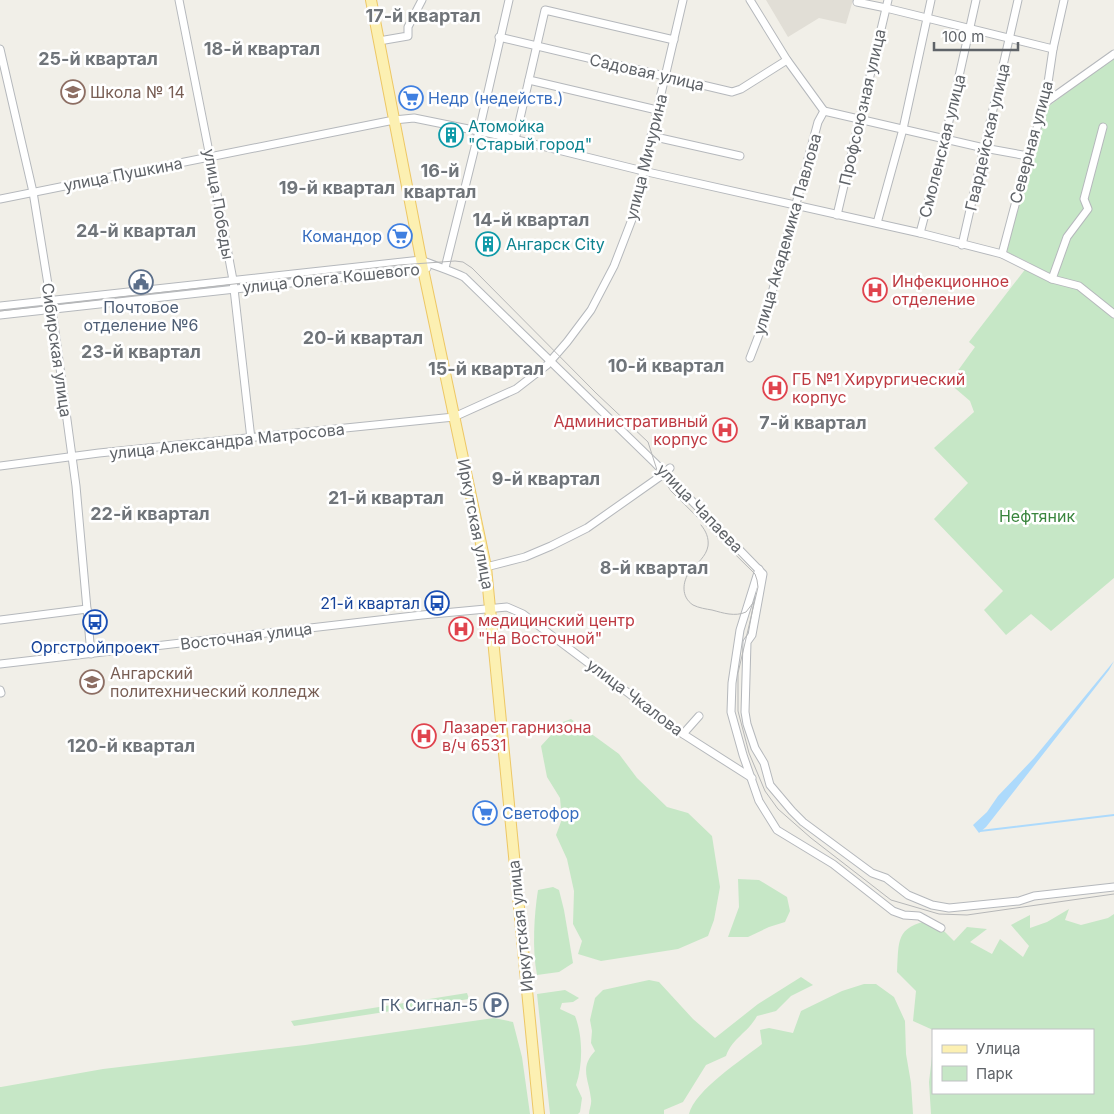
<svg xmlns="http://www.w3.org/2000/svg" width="1114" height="1114" viewBox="0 0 1114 1114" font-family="Inter,sans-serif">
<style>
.education{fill:#e1ded6}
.green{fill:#c6e7c6}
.water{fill:#addafc}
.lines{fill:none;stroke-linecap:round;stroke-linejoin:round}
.stream{stroke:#addafc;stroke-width:2}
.street-casing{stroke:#b5b8bc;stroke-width:9}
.primary-casing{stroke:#edc765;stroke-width:12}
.street{stroke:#fff;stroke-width:7}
.primary{stroke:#fcf0b2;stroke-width:10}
.tram{stroke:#b6b7b8;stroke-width:1}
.labels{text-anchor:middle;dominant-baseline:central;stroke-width:5;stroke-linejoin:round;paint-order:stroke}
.street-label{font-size:16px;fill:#5f6368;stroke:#fff}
.education-label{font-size:16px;fill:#785e54;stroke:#fff;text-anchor:start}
.shop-label{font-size:16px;fill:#366cbe;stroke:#fff;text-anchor:start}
.culture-label{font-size:16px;fill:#0d838f;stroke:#fff;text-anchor:start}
.health-label{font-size:16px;fill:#be3a42;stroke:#fff;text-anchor:start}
.service-label{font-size:16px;fill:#4e5e75;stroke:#fff}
.park-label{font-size:16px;fill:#39853d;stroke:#fff}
.transit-label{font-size:16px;fill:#164399;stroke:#fff;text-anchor:end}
.neighbourhood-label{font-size:18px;font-weight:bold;fill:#70757a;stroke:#fff}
</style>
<rect width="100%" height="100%" fill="#f1efe8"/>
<path class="education" d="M766 0H853L846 24 819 18 788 37Z"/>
<g class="green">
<path d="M1114 57V578L1051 631 1031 614 1006 635 984 610 1003 591 934 519 968 483 934 448 974 412 970 401 949 383 975 347 969 342 1030 263 1007 252 1020 193 1045 109Z"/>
<path d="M571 719 619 754 637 778 667 807 688 813 712 836 720 887 714 920 708 936 678 949 601 961 578 954 582 941 573 924 574 891 567 859 556 835 562 819 560 798 547 777 541 746 563 722Z"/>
<path d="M738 879 759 880 787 897 790 911 785 922 769 927 748 937H728L739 907Z"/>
<path d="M553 887 559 890 564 910 573 963 559 972 537 975C532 950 534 915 538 890Z"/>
<path d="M1069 909 1065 920 1081 925 1108 918 1114 914V1114H931L929 1082 933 1048V1093H1093V1030H933L913 1021 916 991 897 972C899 941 895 927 931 920L941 928 954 941 967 927 987 929 970 942 992 954 1000 939 1023 957 1029 946 1011 925 1030 915V928L1047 922Z"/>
<path d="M801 977 813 985 791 996 776 1011 757 1016C747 1034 733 1037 726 1056L706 1065 683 1102 664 1110V1114H589C589 1109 592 1104 591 1099 589 1079 579 1068 595 1051L591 1043 592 1031 590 1020 595 998 603 990 649 980 659 982 693 1019 715 1038 758 1004Z"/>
<path d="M864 984H876L894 997 905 1021 906 1054 911 1083 913 1114H689C695 1090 742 1060 762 1044L760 1030 769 1028 793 1033 801 1011 842 991Z"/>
<path d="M565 990 579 998 573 1002 562 1003 560 1009 575 1016C583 1036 583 1065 576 1085L582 1098 580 1112 578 1114H550L537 994Z"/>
<path d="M467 993 469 999 294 1026 291 1021Z"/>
<path d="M494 1018 513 1022 522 1057 530 1114H0V1087H1L103 1069 305 1045Z"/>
</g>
<path class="water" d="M1114 661 1109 670 986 827 979 833 973 825 987 812 998 796 1034 758Z"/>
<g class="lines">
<path class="stream" d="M980 831 1114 815"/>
<g class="street-casing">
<g id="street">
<path d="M179 0 210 157 233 280 251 439"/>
<path d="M750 0 787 60 824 111"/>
<path d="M857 2 886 8 1053 49"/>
<path d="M499 37 732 92 741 89 787 60"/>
<path d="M379 41 408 36V27L422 0"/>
<path d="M0 49 33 192 52 309 76 486 91 654"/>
<path d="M529 80 657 110"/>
<path d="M1045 103 1114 54"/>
<path d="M824 111 984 148 1028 156"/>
<path d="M651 136 740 156"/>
<path d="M515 140 545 10 674 40"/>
<path d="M0 199 394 120 414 118 493 134 643 171 920 233 1002 254 1052 279 1079 286 1114 314"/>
<path d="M837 215 888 0"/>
<path d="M877 223 903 129 931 0"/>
<path d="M920 233 945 139 976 0"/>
<path d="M962 245 1018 0"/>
<path d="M1002 254 1028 156 1045 103 1053 49 1064 0"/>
<path d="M445 268 479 131 509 0"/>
<path d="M1052 279 1067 237 1088 209 1084 199 1103 127"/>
<path d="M0 306 421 260C435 266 449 270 464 277L655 463 763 574 752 635 747 642 745 712 747 724 755 748 764 763 770 785 792 811 803 822 872 873 886 878 908 895 932 905 949 908 1019 901 1034 896 1114 887"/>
<path d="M0 315 427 268"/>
<path d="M750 358 765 319 818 122 824 111"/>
<path d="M0 466 99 453 454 417 516 389 547 365 567 342 591 310 614 266 636 209 643 171 683 0"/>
<path d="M486 567 525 557 551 546 587 528 658 478 670 468"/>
<path d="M759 569 740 630 732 683 731 712 743 755 759 801 777 830 833 864 893 911 904 915 919 916 941 928"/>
<path d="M0 620 87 609"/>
<path d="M0 664 422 615 507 607 523 614 683 734 752 778"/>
<path d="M0 690 1 693"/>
<path d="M683 734 699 716"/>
</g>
</g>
<g class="primary-casing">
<path id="primary" d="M371 0 423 269 486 567 539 1114"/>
</g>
<use href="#street" class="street"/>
<use href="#primary" class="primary"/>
<g class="tram">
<path d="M0 311 399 265 455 261 463 262 472 268 596 393 648 442 657 470 671 491 755 574 757 580 758 587 738 673V711L749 753 765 791 778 809 811 838 891 900 939 914 967 915 1114 894"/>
<path d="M701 525C706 531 709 538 708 546 706 557 697 563 690 571 682 582 681 597 693 605 699 608 706 609 712 610 723 613 735 617 746 612L753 603"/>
</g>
</g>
<defs>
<g id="school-ring" transform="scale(1.25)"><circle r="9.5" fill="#fff" stroke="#8d6e63" stroke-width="1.5"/><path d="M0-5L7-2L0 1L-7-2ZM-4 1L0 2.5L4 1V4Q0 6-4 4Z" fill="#8d6e63"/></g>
<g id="supermarket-ring" transform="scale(1.25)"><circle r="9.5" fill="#fff" stroke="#3f7fe0" stroke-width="1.5"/><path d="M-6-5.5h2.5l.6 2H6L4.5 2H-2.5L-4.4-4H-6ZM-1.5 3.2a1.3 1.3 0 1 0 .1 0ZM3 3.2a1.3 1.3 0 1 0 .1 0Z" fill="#3f7fe0"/></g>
<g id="building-ring" transform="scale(1.25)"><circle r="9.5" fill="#fff" stroke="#0f9aa8" stroke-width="1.5"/><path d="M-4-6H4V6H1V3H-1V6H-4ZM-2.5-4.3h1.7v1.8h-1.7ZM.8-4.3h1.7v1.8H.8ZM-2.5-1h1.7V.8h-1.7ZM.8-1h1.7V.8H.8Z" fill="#0f9aa8"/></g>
<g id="civic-ring" transform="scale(1.25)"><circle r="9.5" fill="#fff" stroke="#5c6f8a" stroke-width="1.5"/><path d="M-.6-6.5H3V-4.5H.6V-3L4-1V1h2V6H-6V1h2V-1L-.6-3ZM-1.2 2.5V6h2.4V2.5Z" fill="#5c6f8a"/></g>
<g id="hospital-ring" transform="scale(1.25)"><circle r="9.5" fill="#fff" stroke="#e0444e" stroke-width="1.5"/><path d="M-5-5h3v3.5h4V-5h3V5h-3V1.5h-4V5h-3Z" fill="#e0444e"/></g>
<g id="bus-ring" transform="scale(1.25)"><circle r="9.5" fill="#fff" stroke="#1a4fb4" stroke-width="1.5"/><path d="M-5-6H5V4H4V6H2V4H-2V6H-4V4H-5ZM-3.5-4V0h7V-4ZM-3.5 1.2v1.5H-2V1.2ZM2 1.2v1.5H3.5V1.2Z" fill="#1a4fb4"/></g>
<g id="parking-ring" transform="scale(1.25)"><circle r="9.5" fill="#fff" stroke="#5c6f8a" stroke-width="1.5"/><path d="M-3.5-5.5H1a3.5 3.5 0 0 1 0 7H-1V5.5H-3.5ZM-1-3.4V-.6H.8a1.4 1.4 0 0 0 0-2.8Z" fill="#5c6f8a"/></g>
</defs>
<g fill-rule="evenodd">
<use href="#school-ring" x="73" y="92"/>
<use href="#supermarket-ring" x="411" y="98"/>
<use href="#building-ring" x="451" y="135"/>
<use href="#supermarket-ring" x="400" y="236"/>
<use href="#building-ring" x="488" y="244"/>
<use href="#civic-ring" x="141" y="282"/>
<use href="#hospital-ring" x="875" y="290"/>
<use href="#hospital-ring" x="775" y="388"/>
<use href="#hospital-ring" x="725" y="430"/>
<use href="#bus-ring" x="437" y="603"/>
<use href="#bus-ring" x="95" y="622"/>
<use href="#hospital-ring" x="461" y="629"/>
<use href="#school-ring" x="92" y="682"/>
<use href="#hospital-ring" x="424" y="736"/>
<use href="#supermarket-ring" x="485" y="813"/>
<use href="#parking-ring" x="496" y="1005"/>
</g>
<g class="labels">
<g class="street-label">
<text transform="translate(647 72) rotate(13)">Садовая улица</text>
<text transform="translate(862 107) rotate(-77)">Профсоюзная улица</text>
<text transform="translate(987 137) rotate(-77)">Гвардейская улица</text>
<text transform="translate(1031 142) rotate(-75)">Северная улица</text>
<text transform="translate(942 146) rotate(-76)">Смоленская улица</text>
<text transform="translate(646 157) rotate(-76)">улица Мичурина</text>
<text transform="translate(123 174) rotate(-11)">улица Пушкина</text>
<text transform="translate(219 204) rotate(80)">улица Победы</text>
<text transform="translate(787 234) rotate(-74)">улица Академика Павлова</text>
<text transform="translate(331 278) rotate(-6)">улица Олега Кошевого</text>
<text transform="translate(57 350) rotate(82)">Сибирская улица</text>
<text transform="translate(227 441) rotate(-6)">улица Александра Матросова</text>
<text transform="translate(700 508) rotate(46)">улица Чапаева</text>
<text transform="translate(476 524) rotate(79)">Иркутская улица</text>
<text transform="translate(246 636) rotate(-7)">Восточная улица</text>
<text transform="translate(635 697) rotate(37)">улица Чкалова</text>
<text transform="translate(520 926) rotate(-96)">Иркутская улица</text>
</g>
<g class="education-label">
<text x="90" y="92">Школа № 14</text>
<text x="110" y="673">Ангарский<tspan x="110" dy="18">политехнический колледж</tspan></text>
</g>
<g class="shop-label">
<text x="428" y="98">Недр (недейств.)</text>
<text x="382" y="236" text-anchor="end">Командор</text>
<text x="502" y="813">Светофор</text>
</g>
<g class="culture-label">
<text x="468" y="126">Атомойка<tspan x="468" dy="18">"Старый город"</tspan></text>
<text x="506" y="244">Ангарск City</text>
</g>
<g class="health-label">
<text x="892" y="281">Инфекционное<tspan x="892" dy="18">отделение</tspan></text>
<text x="792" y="379">ГБ №1 Хирургический<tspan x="792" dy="18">корпус</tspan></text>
<text x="708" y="421" text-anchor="end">Административный<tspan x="708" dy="18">корпус</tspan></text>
<text x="478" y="620">медицинский центр<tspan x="478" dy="18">"На Восточной"</tspan></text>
<text x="442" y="727">Лазарет гарнизона<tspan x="442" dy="18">в/ч 6531</tspan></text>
</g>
<g class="service-label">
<text x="141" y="307">Почтовое<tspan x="141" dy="18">отделение №6</tspan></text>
<text x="478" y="1005" text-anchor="end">ГК Сигнал-5</text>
</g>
<g class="park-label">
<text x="1037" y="516">Нефтяник</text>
</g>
<g class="transit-label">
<text x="420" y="603">21-й квартал</text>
<text x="95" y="647" text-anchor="middle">Оргстройпроект</text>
</g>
<g class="neighbourhood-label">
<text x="423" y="15">17-й квартал</text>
<text x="262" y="48">18-й квартал</text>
<text x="98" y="58">25-й квартал</text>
<text x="440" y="170">16-й<tspan x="440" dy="21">квартал</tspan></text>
<text x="337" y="187">19-й квартал</text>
<text x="531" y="219">14-й квартал</text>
<text x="136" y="230">24-й квартал</text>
<text x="363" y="337">20-й квартал</text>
<text x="141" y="351">23-й квартал</text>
<text x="666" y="365">10-й квартал</text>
<text x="486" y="368">15-й квартал</text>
<text x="813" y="422">7-й квартал</text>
<text x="546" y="478">9-й квартал</text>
<text x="386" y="497">21-й квартал</text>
<text x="150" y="513">22-й квартал</text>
<text x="654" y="567">8-й квартал</text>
<text x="131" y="745">120-й квартал</text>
</g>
</g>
<rect x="932" y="1029" width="162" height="65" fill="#ffffff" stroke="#bfc1c3"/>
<rect x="942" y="1045" width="25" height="8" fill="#fcf0b2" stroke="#bfc1c3"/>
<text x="976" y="1054" font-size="15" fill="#5f6368">Улица</text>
<rect x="942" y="1066" width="25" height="15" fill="#c6e7c6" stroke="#bfc1c3"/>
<text x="976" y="1079" font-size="15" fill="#5f6368">Парк</text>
<path d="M934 42v8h84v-8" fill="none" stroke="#5f6368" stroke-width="2.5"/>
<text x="942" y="42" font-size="15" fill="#5f6368" stroke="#ffffff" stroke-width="4" paint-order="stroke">100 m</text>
</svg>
